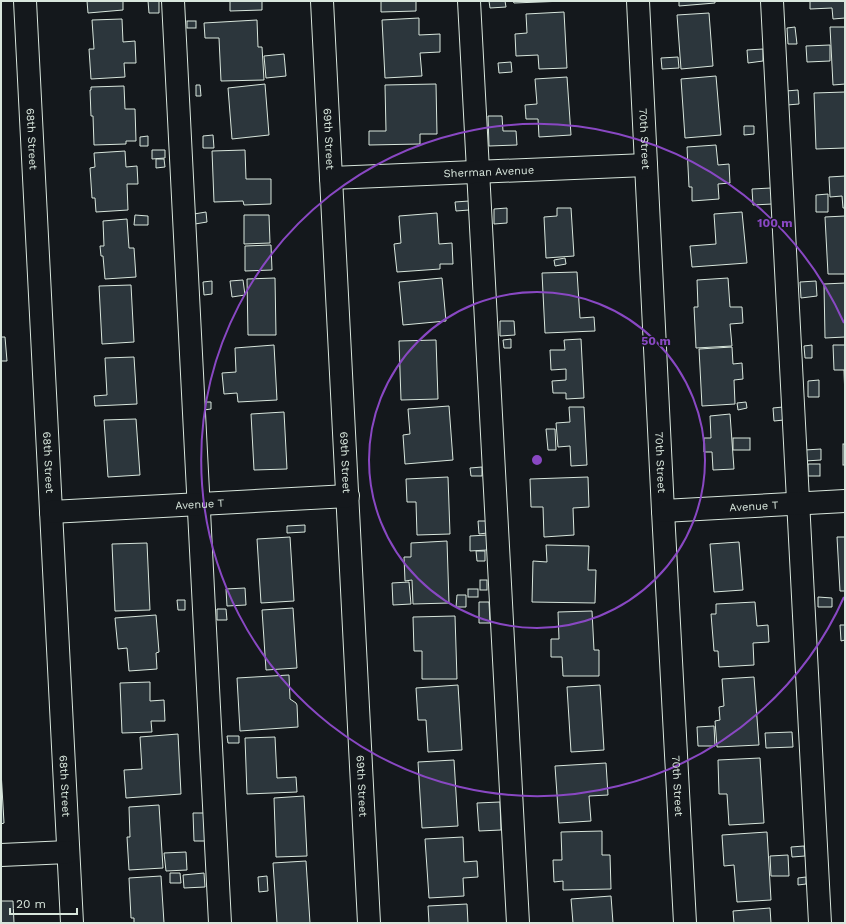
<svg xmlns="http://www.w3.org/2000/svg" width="846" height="924" viewBox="0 0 846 924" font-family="'Work Sans',sans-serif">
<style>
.building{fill:#2c363c;stroke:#d8e6dc}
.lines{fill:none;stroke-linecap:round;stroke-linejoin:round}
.minor-casing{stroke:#d8e6dc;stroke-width:24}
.minor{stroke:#14181c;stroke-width:22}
.ring{fill:none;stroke:#8948c3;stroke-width:2}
.labels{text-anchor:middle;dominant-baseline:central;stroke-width:3;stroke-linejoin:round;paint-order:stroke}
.street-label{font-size:11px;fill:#d8e6dc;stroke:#14181c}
.centre{fill:#8948c3;stroke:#14181c;stroke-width:2}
.ring-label{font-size:12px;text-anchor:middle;font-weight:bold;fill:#8948c3;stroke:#14181c;stroke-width:3;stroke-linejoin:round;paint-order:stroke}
</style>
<rect width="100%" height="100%" fill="#14181c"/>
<g class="building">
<path d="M87 1H123V10L88 13Z"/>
<path d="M148 1H159V13H149Z"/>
<path d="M230 1H262V10L230 11Z"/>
<path d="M381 1H416V11L381 12Z"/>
<path d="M489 1H505L506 7 490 8Z"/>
<path d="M513 1H565L514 3Z"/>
<path d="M679 1H715V3L679 6Z"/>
<path d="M810 1H845V18L833 19 832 8 810 9Z"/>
<path d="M564 12 567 68 539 69 538 55 516 56 515 34 527 33 526 14Z"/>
<path d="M709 13 713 66 681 69 677 15Z"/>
<path d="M419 18V35L440 34V52L420 53 422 76 385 78 382 20Z"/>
<path d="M122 19 123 42 135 41 136 63H124L125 77 91 79 89 49H94L92 20Z"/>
<path d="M257 20 258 47H262L264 80 221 81 219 38H205L204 23Z"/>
<rect x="187" y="21" width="9" height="7"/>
<path d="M795 27 797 44H788L787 28Z"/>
<path d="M830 27H845V84L833 85Z"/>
<path d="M830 45V61L807 62 806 46Z"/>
<path d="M763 49V61L748 63 747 50Z"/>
<path d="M284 54 286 76 266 78 264 56Z"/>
<path d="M678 57 679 68 662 69 661 58Z"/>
<path d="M511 62 512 72 499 73 498 63Z"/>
<path d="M716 76 721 135 685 138 681 79Z"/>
<path d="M567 77 571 135 539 137 538 119H526L525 105 537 104 535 79Z"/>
<path d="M265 84 269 135 232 139 228 88Z"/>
<path d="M436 84 437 134H420V144L369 145V131H386L385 85Z"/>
<path d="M196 85H200L201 96H196Z"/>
<path d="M124 86 125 109H135L136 141H126V144L94 145 93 116H91L90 90H91V87Z"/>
<path d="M798 90 799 104 787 105 786 91Z"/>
<path d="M845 92V148L816 149 814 93Z"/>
<path d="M488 116H502L503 131H516L517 145 489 146Z"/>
<path d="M744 126H754V134L744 135Z"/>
<path d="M213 135 214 148H203V136Z"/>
<path d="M148 136V146H140V137Z"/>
<path d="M716 145 718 165 729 164 730 183 718 184 719 199 692 201V187H689L687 147Z"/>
<path d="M152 150H165V158L152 159Z"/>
<path d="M245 150 246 179H271V204L244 205 243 201 214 202 212 151Z"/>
<path d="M125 151 126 167 137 166 138 184H127L128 210 96 212 95 198H92L90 168 95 167 94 153Z"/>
<path d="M156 159H164L165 167 156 168Z"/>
<path d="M845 176V208H843L842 196 830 197 829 177Z"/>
<path d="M771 188 772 204 753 205 752 189Z"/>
<path d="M828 194V212H816V195Z"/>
<path d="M469 201V210L456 211 455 202Z"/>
<path d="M507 208V223L494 224V209Z"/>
<path d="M557 208H571L574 256 546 258 544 217 557 216Z"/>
<path d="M206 212 207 222 195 224 194 214Z"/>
<path d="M742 212 747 263 692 267 690 246 716 244 714 214Z"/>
<path d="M437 213 439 244 452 243 453 264H440V269L397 272 394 244 401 243 399 216Z"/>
<path d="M135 215 148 216V225H134Z"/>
<path d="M244 215H269L270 243 244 244Z"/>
<path d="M845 216V274H828L825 217Z"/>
<path d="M127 219 129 248H134L136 277 105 279 103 256H101L100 246H104L103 221Z"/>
<path d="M271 245 272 270 245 271V246Z"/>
<path d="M565 258 566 264 555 266 554 260Z"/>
<path d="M577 272 580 318 594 317 595 331 545 333 542 273Z"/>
<path d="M275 278 276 335H248L247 279Z"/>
<path d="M442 278 446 321 403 325 399 282Z"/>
<path d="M728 278 730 307H742L743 323 730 324 732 346 696 348 694 307H698L697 280Z"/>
<path d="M243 280 245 295 232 297 230 281Z"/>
<path d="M212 281V294L204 295 203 282Z"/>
<path d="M816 281 817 296 801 298 800 282Z"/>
<path d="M845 283V337L825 338 824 284Z"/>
<path d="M131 285 134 342 102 344 99 286Z"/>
<path d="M500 321H514L515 335 500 336Z"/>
<path d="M1 337H5L7 361H1Z"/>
<path d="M511 339V348H504L503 340Z"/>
<path d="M581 339 584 398 566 399V393H553L552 381 566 380V369L551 370 550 350H565L564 340Z"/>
<path d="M436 340 438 399 401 400 399 341Z"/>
<path d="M274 345 277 400 238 402 237 393 224 394 222 373 236 372 235 348Z"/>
<path d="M812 345V358H805L804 346Z"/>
<path d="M833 345H845V399L844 370H834Z"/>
<path d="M732 347 733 364 742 363 743 379 734 380 735 404 702 406 699 349Z"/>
<path d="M134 357 137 404 95 406 94 396 107 395 105 358Z"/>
<path d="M819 380V397H808V381Z"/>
<path d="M204 402H211V409L204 410Z"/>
<path d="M746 402 747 408 738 410 737 403Z"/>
<path d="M449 406 453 460 405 464 403 435 410 434 408 409Z"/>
<path d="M569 407H584L587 465 571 466 570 446 558 447 556 423 570 422Z"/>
<path d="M783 407 784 420 774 421 773 408Z"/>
<path d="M284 412 287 469 254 470 251 414Z"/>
<path d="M730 414 734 469 713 470 712 452H704V438H711L710 416Z"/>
<path d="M136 419 140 475 108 477 104 420Z"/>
<path d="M546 429H555L556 450H548Z"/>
<rect x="733" y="438" width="17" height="12"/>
<rect x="843" y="444" width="2" height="21"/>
<path d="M821 449V460L805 461V450Z"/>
<rect x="808" y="464" width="12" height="12"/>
<path d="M482 467V476H471L470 468Z"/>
<path d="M448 477 450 534 417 535 416 502H407L406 479Z"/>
<path d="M588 477 589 507 573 508 574 535 544 537 543 507H531L530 479Z"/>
<path d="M478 521H486L487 533 479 534Z"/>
<path d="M305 525V532L287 533V526Z"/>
<path d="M487 535V550L470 551V536Z"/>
<path d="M290 537 294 601 261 603 257 539Z"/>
<path d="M837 537H845V591H840Z"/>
<path d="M447 541 449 603 413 604 412 580 405 581 404 557H411V543Z"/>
<path d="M739 542 743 590 714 592 710 544Z"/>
<path d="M147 543 150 610 115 611 112 544Z"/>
<path d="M546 545 589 546 588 570H596L595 603 532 602 533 561 547 562Z"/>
<path d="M476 551H485V561H477Z"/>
<rect x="480" y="580" width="7" height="10"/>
<path d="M409 582 411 604 393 605 392 583Z"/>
<path d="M245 588 246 605 227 606 226 589Z"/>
<rect x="468" y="589" width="10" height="8"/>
<path d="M457 595H466V607H456Z"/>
<path d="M818 597 832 598V607H818Z"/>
<path d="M177 600H185V610H178Z"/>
<path d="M479 602H489L490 623H479Z"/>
<path d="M755 602 757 626 768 625 769 642 753 643 754 665 719 667 718 651H714L711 614H716V604Z"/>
<path d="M293 608 297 668 266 670 262 610Z"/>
<path d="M217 609H226L227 620H217Z"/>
<path d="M592 611 594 650H599V676H563L562 657H551V639H559L558 612Z"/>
<path d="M156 615 159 652 156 653 157 669 129 671 127 648 118 649 115 618Z"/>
<path d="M455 616 457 679H422V651H414L413 617Z"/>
<path d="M840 625H845V640L841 641Z"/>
<path d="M289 675 290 699 296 703 297 705 298 727 240 731 237 678Z"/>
<path d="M754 677 759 745 717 747 715 721 720 720 719 707 724 706 722 679Z"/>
<path d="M150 682V701L164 700 165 721H151L152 732 122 733 120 683Z"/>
<path d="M458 685 462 750 428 752 426 720H418L416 688Z"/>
<path d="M600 685 604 750 571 752 567 687Z"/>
<path d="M714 726 715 746H698L697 727Z"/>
<path d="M792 732 793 747 766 748 765 733Z"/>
<path d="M178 734 181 794 126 798 124 770 142 769 140 737Z"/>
<path d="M227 736H239V743H228Z"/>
<path d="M275 737 277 778 296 777 297 792 247 794 245 738Z"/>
<path d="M760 758 764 823 729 825 727 794H719L718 760Z"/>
<path d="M454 760 458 826 422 828 418 762Z"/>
<path d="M606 763 608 795 589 796 591 821 559 823 555 766Z"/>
<path d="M1 771 4 823 1 824Z"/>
<path d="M304 796 307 856 276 857 274 798Z"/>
<path d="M500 802 501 830 479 831 477 803Z"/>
<path d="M159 805 163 868 129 870 127 837H130L129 807Z"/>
<path d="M193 813H206L207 841H194Z"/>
<path d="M602 831V855H610L611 889 563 890V881L554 882 553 860H562L561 832Z"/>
<path d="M767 832 771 900 737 902 734 865 724 866 722 835Z"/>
<path d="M463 837 464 862 477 861 478 877 463 878 464 896 429 898 425 839Z"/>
<path d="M804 846 805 856 792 857 791 847Z"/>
<path d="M186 852 187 870 166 871 164 853Z"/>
<path d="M788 855 789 876H771L770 856Z"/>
<path d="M306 861 310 923H277L273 863Z"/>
<path d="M170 873H180L181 883H170Z"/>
<path d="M204 873 205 887 184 888 183 875Z"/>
<path d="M161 876 164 923H134V918H131L129 878Z"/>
<path d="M267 876 268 891 259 892 258 877Z"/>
<path d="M806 877V884L798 885V878Z"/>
<path d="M611 896 613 923H573L571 899Z"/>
<path d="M1 901H13L14 923H1Z"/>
<path d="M467 904 468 923H429L428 906Z"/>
<path d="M770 908 771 923H734L733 911Z"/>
</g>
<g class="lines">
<g class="minor-casing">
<g id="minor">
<path id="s1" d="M25 1 72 923"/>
<path d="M173 1 220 923"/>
<path id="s2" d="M322 1 369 923"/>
<path d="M469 1 518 923"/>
<path id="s3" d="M638 1 663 511 685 923"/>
<path d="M772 1 820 923"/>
<path id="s4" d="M331 178 646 165"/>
<path id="s5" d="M663 511 845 501"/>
<path id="s6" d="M51 512 348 496"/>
<path d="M1 855 68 852"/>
</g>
</g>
<use href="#minor" class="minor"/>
</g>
<g class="ring">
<circle cx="537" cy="460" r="168"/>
<path d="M844 597A336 336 0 1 1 844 323"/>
</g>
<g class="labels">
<g class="street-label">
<text stroke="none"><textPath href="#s1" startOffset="138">68th Street</textPath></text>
<text stroke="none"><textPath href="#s2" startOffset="138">69th Street</textPath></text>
<text stroke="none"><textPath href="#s3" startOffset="138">70th Street</textPath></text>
<text stroke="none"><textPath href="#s4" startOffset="158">Sherman Avenue</textPath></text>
<text stroke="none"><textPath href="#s1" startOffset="462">68th Street</textPath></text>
<text stroke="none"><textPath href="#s2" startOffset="462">69th Street</textPath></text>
<text stroke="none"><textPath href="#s3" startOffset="462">70th Street</textPath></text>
<text stroke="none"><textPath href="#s6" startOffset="149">Avenue T</textPath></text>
<text stroke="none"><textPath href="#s5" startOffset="91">Avenue T</textPath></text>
<text stroke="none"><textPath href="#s1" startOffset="786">68th Street</textPath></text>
<text stroke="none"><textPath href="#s2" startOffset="786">69th Street</textPath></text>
<text stroke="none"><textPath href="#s3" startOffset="786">70th Street</textPath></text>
</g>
</g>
<circle cx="537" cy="460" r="6" class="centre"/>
<g class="ring-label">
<text x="775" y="227">100 m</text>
<text x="656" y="345">50 m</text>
</g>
<rect width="846" height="924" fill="none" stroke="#d8e6dc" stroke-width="4"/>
<path d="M10 908v6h67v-6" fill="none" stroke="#d8e6dc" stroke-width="2"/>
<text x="16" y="908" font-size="12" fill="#d8e6dc" stroke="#14181c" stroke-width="3" paint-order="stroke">20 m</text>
</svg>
